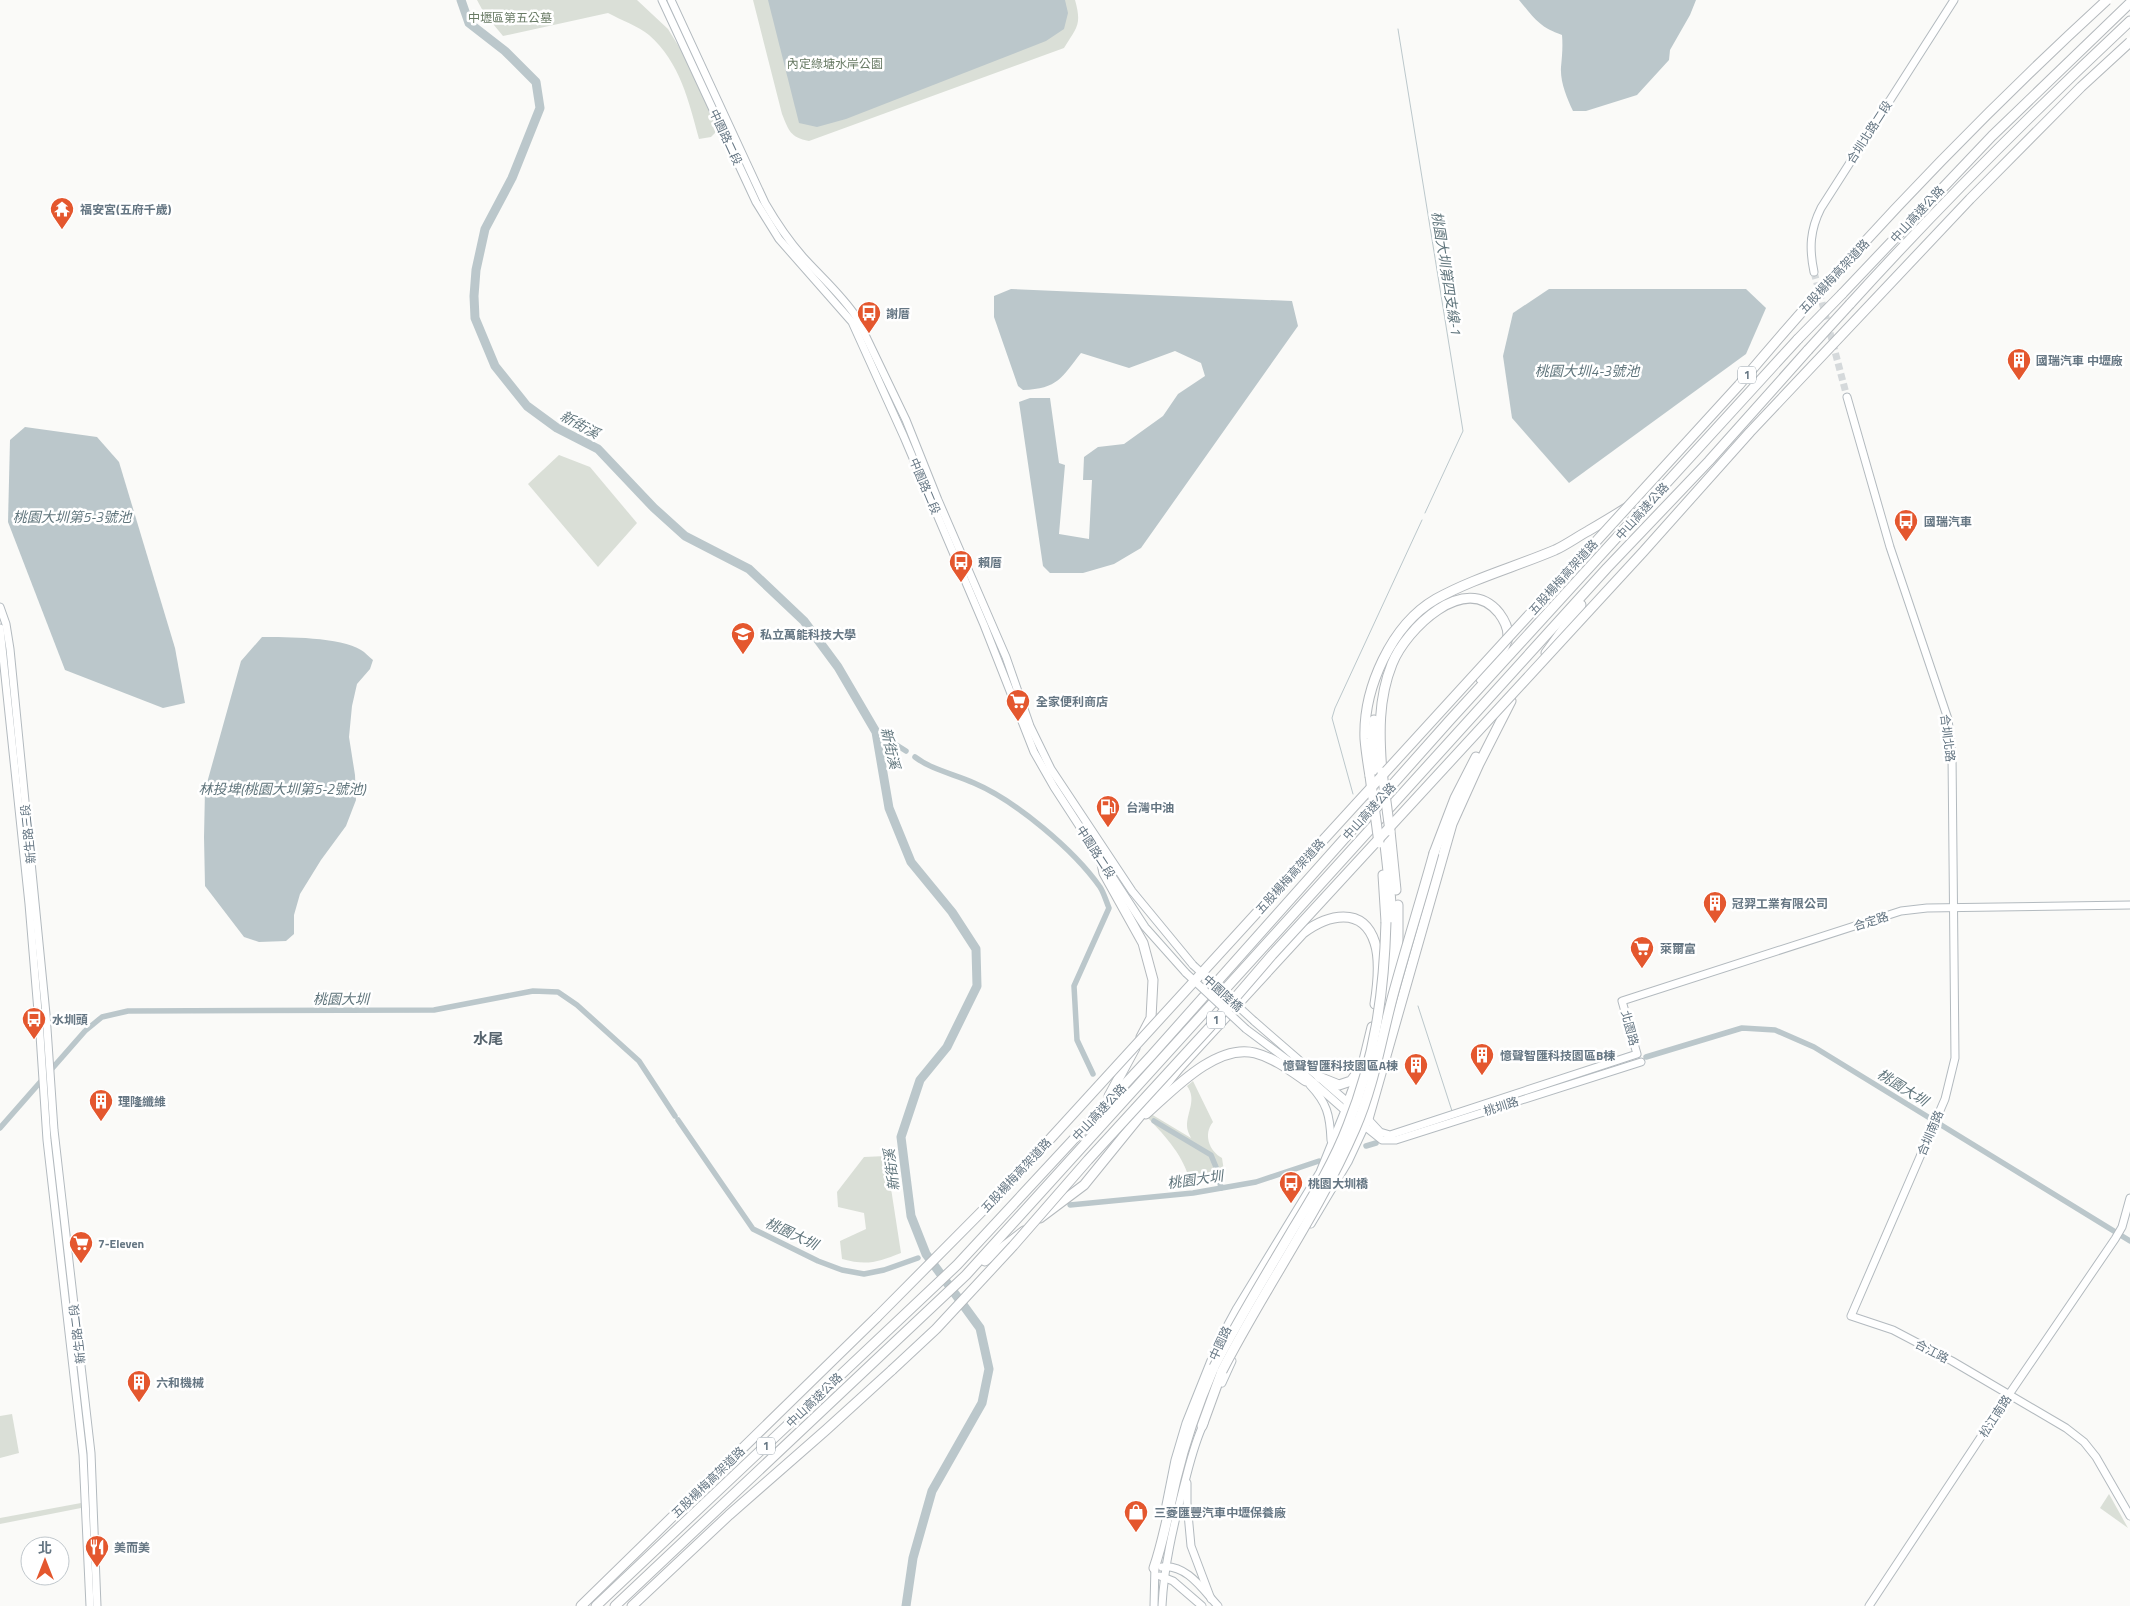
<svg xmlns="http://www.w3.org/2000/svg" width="2130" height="1606" viewBox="0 0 2130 1606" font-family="'Titillium Web','Noto Sans TC',sans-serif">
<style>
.green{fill:#dadfd7}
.water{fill:#bbc7cb}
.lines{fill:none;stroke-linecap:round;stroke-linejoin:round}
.stream{stroke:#bbc7cb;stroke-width:1}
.canal{stroke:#bbc7cb;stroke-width:5.5}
.river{stroke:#bbc7cb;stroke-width:9}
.secondary-tunnel{stroke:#d5d9db;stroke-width:7;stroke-dasharray:7 3.5;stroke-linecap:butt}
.secondary-casing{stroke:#b3babf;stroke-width:9}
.highway-casing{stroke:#b4b9bd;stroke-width:11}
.secondary{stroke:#fff;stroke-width:7}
.highway{stroke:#fff;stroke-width:9}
.secondary-bridge-casing{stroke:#b3babf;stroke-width:9;stroke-linecap:butt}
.highway-bridge-casing{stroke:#b4b9bd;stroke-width:11;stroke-linecap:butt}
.secondary-bridge{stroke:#fff;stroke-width:7}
.highway-bridge{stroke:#fff;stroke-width:9}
.labels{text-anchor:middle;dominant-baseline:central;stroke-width:5;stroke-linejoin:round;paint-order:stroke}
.shield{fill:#fff;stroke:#939fa8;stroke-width:1}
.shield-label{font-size:11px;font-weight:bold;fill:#657683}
.park-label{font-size:12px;fill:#687a64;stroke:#fff}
.street-label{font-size:12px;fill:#657683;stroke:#fff}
.poi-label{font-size:12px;font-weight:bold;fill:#657683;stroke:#fff;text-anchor:start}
.water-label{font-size:14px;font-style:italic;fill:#60757c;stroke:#fff}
.quarter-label{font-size:15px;font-weight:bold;fill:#57646e;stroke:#fff}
</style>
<rect width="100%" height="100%" fill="#fafaf8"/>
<g class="green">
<path d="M477 0H637L668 29 684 55 719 129 711 137 699 139C689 102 680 62 649 35 638 26 621 20 608 13L503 36 484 13Z"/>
<path d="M753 0H1075C1082 25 1077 27 1064 48L809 141C790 137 789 131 782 114Z"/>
<path d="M559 455 590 467 637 523 598 567 528 484Z"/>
<path d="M1193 1081 1213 1122C1203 1134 1209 1151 1222 1158L1225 1178 1190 1182C1184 1156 1166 1137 1148 1118L1151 1114 1191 1138C1189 1134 1187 1130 1187 1126 1187 1111 1197 1100 1187 1086Z"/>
<path d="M886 1156 901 1253C878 1262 867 1266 842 1259L840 1241 866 1229 864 1213 838 1207 837 1192 864 1157Z"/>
<path d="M12 1414 19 1453 0 1458V1416Z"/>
<path d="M2109 1494 2128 1528 2100 1508Z"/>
<path d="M81 1503V1508L0 1524V1518Z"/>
</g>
<g class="water">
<path d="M768 0H1065L1068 13 1064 29 1046 41 846 119 817 127 799 123Z"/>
<path d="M1519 0H1696L1690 15 1670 50 1669 60 1637 95 1586 111H1573C1567 98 1560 82 1561 67 1562 56 1563 47 1562 35 1539 27 1534 18 1519 0Z"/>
<path d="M1011 289 1292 301 1298 326 1141 548 1114 564 1083 573H1050L1043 566 1019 402 1030 398H1050L1059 463 1065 465 1059 534 1089 539 1092 480H1083L1084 457 1098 447 1124 444 1163 416 1178 394 1205 376 1201 363 1175 351 1129 368 1081 353C1062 377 1058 389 1023 390L1018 386 994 317V296Z"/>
<path d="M1549 289H1746L1766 308 1746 354 1569 483 1512 418 1503 356 1513 313Z"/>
<path d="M25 427 97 437 119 462 175 648 185 703 163 708 65 670 8 522 10 440Z"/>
<path d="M262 637C286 637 341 637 361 650 365 652 369 657 373 660L370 669 357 684 352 706 349 737 355 775 356 800 346 826 321 860 300 894 294 915V934L286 941 259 942 244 937 205 886 204 837 205 790 241 661Z"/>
</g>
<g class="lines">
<g class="stream">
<path d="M1398 29 1463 431 1425 513"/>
<path d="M1353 794 1332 718 1335 708 1422 520"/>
<path d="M1418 1006 1452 1111"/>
</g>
<g class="canal">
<path d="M876 732 906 751"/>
<path d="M915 757C932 770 954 774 974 783 1016 801 1074 850 1100 887 1104 893 1106 901 1109 908L1074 986 1077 1040 1093 1074"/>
<path d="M1646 1057 1742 1028 1775 1030 1814 1047 2130 1241"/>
<path d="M678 1120 753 1229 818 1261 842 1270 864 1274 884 1270 918 1258"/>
<path d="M1154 1121 1211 1155 1218 1172 1221 1188"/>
<path d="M0 1128 85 1031 102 1017 128 1011 434 1010 533 991 558 992 577 1005 639 1061 675 1116"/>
<path d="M1366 1146 1376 1143"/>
<path d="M1070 1205 1193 1193 1256 1182 1319 1161"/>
</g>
<path class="river" d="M461 0 469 23 505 51 536 82 540 108 512 178 485 229 476 270 474 296 475 318 495 366 527 406 557 428 598 449 654 508 685 536 749 569 804 621 838 667 876 732 889 808 911 862 952 912 976 949 977 986 947 1047 920 1080 901 1137 911 1216 926 1254 980 1328 989 1369 982 1403 932 1491 913 1558 906 1606"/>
<path class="secondary-tunnel" d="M1814 272 1847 397"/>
<g class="secondary-casing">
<g id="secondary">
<path d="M662 0 756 202 779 239 852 322 904 437 984 625 1034 752 1054 787 1145 927 1186 973"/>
<path d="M671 0 765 203C776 222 788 240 803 257 821 277 842 295 857 318L906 420 938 500 1006 657 1030 726 1051 769 1132 891 1193 965"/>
<path d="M1814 272C1809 248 1810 230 1821 208L1954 0"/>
<path d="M1847 397 1890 547 1948 719 1952 755 1955 1058 1945 1099 1851 1316 1893 1330 1952 1361 2066 1428 2084 1442 2096 1457 2130 1516"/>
<path d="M0 607 6 624 10 649 46 1014 54 1130 91 1453 97 1606"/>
<path d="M0 628 29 904 40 1035 47 1140 83 1455 90 1606"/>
<path d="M1254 1021 1352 1106"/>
<path d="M1246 1029 1289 1061 1348 1113"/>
<path d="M1310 1085C1327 1103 1330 1115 1331 1140"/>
<path d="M1366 1117 1380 1132 1390 1135 1637 1054 1622 1001 1901 911 1927 908 2130 905"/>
<path d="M1362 1124 1382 1140H1396L1641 1062"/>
<path d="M1311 1224 1348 1162 1368 1119"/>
<path d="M1222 1383 1232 1361"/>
<path d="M1187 1483V1503L1191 1546 1211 1599"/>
<path d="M1166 1505 1175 1460 1186 1423 1218 1343 1237 1308 1320 1172 1348 1103"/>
<path d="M1162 1567C1187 1564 1203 1590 1218 1606"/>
<path d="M1160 1576 1173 1581 1202 1606"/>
<path d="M1154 1606 1155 1565"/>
<path d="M1162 1606C1164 1566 1173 1528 1183 1489 1189 1467 1194 1443 1204 1423"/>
<path d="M1869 1606 2010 1393 2115 1239 2122 1227 2130 1198"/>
</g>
</g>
<g class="highway-casing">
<g id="highway">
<path d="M1842 294 1992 136 2130 3"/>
<path d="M1850 304C1939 206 2033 112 2130 21"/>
<path d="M1546 653 1581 605"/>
<path d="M1374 720 1372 745 1375 770"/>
<path d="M1382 772C1379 735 1378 699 1392 664 1406 629 1465 571 1499 613 1505 621 1510 631 1507 641 1502 655 1490 667 1481 679"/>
<path d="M1370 776C1368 764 1366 751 1365 739 1363 689 1391 625 1436 599 1474 578 1515 567 1555 550 1566 545 1577 537 1588 531 1612 517 1636 503 1659 486"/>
<path d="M1390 831 1396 890"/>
<path d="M1434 853 1455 798 1476 757"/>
<path d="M1101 859 1104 873 1143 943 1153 980 1151 1018 1141 1037"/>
<path d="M1383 875 1386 922"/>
<path d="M1398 905V970"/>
<path d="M1380 1030C1385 1009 1390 989 1391 968 1395 924 1389 880 1384 836"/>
<path d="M1319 1077 1339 1085 1351 1081 1357 1073"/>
<path d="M1109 1096 1135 1048"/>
<path d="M1348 1103 1364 1060 1372 1027"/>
<path d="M1146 1114C1172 1091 1216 1043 1255 1053 1274 1058 1290 1070 1306 1081"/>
<path d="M1368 1119 1452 824 1479 764 1511 701"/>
<path d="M1040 1218 1084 1185 1179 1068 1303 933C1327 915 1363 905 1375 943 1381 961 1378 985 1375 1004"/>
<path d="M985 1261 1024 1231"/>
<path d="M1202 1426 1222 1371"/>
<path d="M1154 1568C1164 1539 1169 1509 1176 1479 1185 1441 1198 1404 1214 1367"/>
<path d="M581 1606 877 1317"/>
<path d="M596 1606 957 1265 1151 1056 1450 720 1798 339"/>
<path d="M615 1606 966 1275 1607 568 1709 461 1808 350"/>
<path d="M632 1606 729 1515 826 1430 892 1370"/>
</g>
</g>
<use href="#secondary" class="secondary"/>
<use href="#highway" class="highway"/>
<g class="secondary-bridge-casing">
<g id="secondary-bridge">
<path d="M1193 965 1254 1021"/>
<path d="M1186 973 1246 1029"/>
</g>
</g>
<g class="highway-bridge-casing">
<g id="highway-bridge">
<path d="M1798 339 1842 294"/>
<path d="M1808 350 1850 304"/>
<path d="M1382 772 1390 831"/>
<path d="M1370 776 1379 843"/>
<path d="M877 1317 1008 1185 1739 385C1853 249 1976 120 2107 0"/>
<path d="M1214 1367C1238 1320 1266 1275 1293 1229 1313 1196 1334 1162 1348 1125 1375 1057 1384 994 1386 922"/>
<path d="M892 1370 936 1329 1013 1246 1088 1160 1210 1027 1272 955 1643 552 1750 432 1970 199 2081 87 2130 42"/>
<path d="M1222 1371C1264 1289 1318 1214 1355 1129 1374 1086 1381 1040 1393 995 1406 947 1421 900 1434 853"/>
</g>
</g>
<use href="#secondary-bridge" class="secondary-bridge"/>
<use href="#highway-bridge" class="highway-bridge"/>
</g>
<defs>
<g id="temple-pin" transform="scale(1.25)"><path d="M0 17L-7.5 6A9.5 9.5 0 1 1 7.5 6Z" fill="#e4572e" stroke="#fff"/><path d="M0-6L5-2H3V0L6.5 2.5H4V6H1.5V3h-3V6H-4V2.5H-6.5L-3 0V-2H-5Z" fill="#fff"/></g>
<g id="bus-pin" transform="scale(1.25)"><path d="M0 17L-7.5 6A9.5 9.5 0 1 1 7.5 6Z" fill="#e4572e" stroke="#fff"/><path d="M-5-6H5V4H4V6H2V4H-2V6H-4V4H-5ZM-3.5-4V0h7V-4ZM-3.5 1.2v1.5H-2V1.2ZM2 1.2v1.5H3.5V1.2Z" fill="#fff"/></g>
<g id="building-pin" transform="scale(1.25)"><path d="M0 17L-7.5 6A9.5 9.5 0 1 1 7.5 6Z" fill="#e4572e" stroke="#fff"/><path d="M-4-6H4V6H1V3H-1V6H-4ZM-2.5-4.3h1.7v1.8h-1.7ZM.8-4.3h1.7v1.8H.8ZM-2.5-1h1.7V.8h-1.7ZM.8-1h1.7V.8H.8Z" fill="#fff"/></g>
<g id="university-pin" transform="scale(1.25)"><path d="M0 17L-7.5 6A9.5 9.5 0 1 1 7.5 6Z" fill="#e4572e" stroke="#fff"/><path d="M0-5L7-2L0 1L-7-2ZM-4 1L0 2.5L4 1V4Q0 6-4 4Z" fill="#fff"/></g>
<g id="supermarket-pin" transform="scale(1.25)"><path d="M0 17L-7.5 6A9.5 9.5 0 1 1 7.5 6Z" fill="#e4572e" stroke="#fff"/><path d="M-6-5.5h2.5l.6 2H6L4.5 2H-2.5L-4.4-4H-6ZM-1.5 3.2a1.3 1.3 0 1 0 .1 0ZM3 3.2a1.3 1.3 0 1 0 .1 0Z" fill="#fff"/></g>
<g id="fuel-pin" transform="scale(1.25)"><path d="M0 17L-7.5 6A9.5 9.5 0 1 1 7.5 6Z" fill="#e4572e" stroke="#fff"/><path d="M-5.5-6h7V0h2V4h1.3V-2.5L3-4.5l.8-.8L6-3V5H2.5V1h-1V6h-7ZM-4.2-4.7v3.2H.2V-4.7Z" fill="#fff"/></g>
<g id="shop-pin" transform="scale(1.25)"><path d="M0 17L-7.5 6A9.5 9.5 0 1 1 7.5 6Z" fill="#e4572e" stroke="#fff"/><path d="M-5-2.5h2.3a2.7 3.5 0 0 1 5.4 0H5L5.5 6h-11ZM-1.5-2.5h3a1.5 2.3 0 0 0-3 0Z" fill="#fff"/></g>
<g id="restaurant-pin" transform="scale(1.25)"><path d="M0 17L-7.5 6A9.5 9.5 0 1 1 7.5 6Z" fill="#e4572e" stroke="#fff"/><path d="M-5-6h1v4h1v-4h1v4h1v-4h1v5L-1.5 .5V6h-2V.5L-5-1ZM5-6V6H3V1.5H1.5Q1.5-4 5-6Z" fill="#fff"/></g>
</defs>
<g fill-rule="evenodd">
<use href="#temple-pin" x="62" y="209"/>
<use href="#bus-pin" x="869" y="313"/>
<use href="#building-pin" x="2019" y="360"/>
<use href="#bus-pin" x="1906" y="521"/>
<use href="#bus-pin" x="961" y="562"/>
<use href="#university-pin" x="743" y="634"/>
<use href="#supermarket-pin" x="1018" y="701"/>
<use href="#fuel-pin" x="1108" y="807"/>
<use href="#building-pin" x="1715" y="903"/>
<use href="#supermarket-pin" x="1642" y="948"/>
<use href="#bus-pin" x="34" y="1019"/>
<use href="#building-pin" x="1482" y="1055"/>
<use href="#building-pin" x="1416" y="1065"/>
<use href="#building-pin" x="101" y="1101"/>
<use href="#bus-pin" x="1291" y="1183"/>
<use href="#supermarket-pin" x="81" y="1243"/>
<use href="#building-pin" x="139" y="1382"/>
<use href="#shop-pin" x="1136" y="1512"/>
<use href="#restaurant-pin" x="97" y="1547"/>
</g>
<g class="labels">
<g class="shield">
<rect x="1738" y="366.5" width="18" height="17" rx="4"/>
<rect x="1207" y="1011.5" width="18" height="17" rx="4"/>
<rect x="757" y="1437.5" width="18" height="17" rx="4"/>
</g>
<g class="shield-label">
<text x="1747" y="375">1</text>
<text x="1216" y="1020">1</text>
<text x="766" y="1446">1</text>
</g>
<g class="park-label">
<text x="510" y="17">中壢區第五公墓</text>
<text x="835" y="63">內定綠塘水岸公園</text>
</g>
<g class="street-label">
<text transform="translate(1869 132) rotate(-57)">合圳北路二段</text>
<text transform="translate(726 137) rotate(65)">中園路二段</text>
<text transform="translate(1917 214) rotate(-47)">中山高速公路</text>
<text transform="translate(1834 276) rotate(-47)">五股楊梅高架道路</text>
<text transform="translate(925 486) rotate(67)">中園路二段</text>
<text transform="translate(1642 511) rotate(-48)">中山高速公路</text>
<text transform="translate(1563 577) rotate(-48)">五股楊梅高架道路</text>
<text transform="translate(1948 738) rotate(83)">合圳北路</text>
<text transform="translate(1369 811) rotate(-48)">中山高速公路</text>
<text transform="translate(28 834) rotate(-96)">新生路三段</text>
<text transform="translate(1096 852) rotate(57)">中園路二段</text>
<text transform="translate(1290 876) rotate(-48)">五股楊梅高架道路</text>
<text transform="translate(1871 921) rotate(-18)">合定路</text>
<text transform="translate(1223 993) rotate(42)">中園陸橋</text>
<text transform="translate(1630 1028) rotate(75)">北園路</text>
<text transform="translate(1501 1106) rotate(-18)">桃圳路</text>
<text transform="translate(1099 1112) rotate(-47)">中山高速公路</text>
<text transform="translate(1930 1133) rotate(-67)">合圳南路</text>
<text transform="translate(1016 1175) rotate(-47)">五股楊梅高架道路</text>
<text transform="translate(77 1334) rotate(-97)">新生路二段</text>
<text transform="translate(1220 1343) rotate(-65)">中園路</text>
<text transform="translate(1932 1351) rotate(27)">合江路</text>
<text transform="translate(814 1400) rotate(-44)">中山高速公路</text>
<text transform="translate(1995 1416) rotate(-57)">松江南路</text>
<text transform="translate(708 1482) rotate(-44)">五股楊梅高架道路</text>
</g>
<g class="poi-label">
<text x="80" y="209">福安宮(五府千歲)</text>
<text x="886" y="313">謝厝</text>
<text x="2036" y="360">國瑞汽車 中壢廠</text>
<text x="1924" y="521">國瑞汽車</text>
<text x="978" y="562">賴厝</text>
<text x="760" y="634">私立萬能科技大學</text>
<text x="1036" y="701">全家便利商店</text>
<text x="1126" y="807">台灣中油</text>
<text x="1732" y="903">冠羿工業有限公司</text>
<text x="1660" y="948">萊爾富</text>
<text x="52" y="1019">水圳頭</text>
<text x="1500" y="1055">憶聲智匯科技園區B棟</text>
<text x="1398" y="1065" text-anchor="end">憶聲智匯科技園區A棟</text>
<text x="118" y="1101">理隆纖維</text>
<text x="1308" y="1183">桃園大圳橋</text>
<text x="98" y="1243">7-Eleven</text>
<text x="156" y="1382">六和機械</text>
<text x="1154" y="1512">三菱匯豐汽車中壢保養廠</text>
<text x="114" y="1547">美而美</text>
</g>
<g class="water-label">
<text transform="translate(1447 273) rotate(81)">桃園大圳第四支線-1</text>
<text x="1587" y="370">桃園大圳4-3號池</text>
<text transform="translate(580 424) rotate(29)">新街溪</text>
<text x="72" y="516">桃園大圳第5-3號池</text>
<text transform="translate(891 748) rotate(77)">新街溪</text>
<text x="282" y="788">林投埤(桃園大圳第5-2號池)</text>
<text x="341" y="998">桃園大圳</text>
<text transform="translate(1903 1087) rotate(32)">桃園大圳</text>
<text transform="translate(891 1170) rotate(-97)">新街溪</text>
<text transform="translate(1195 1179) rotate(-8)">桃園大圳</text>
<text transform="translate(792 1233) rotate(25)">桃園大圳</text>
</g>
<g class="quarter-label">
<text x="488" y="1038">水尾</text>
</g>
</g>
<g transform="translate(45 1561)"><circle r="24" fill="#ffffff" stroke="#c1c8cd"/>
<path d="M0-4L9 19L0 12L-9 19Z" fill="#e4572e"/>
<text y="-8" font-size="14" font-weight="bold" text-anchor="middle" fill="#657683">北</text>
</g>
</svg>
